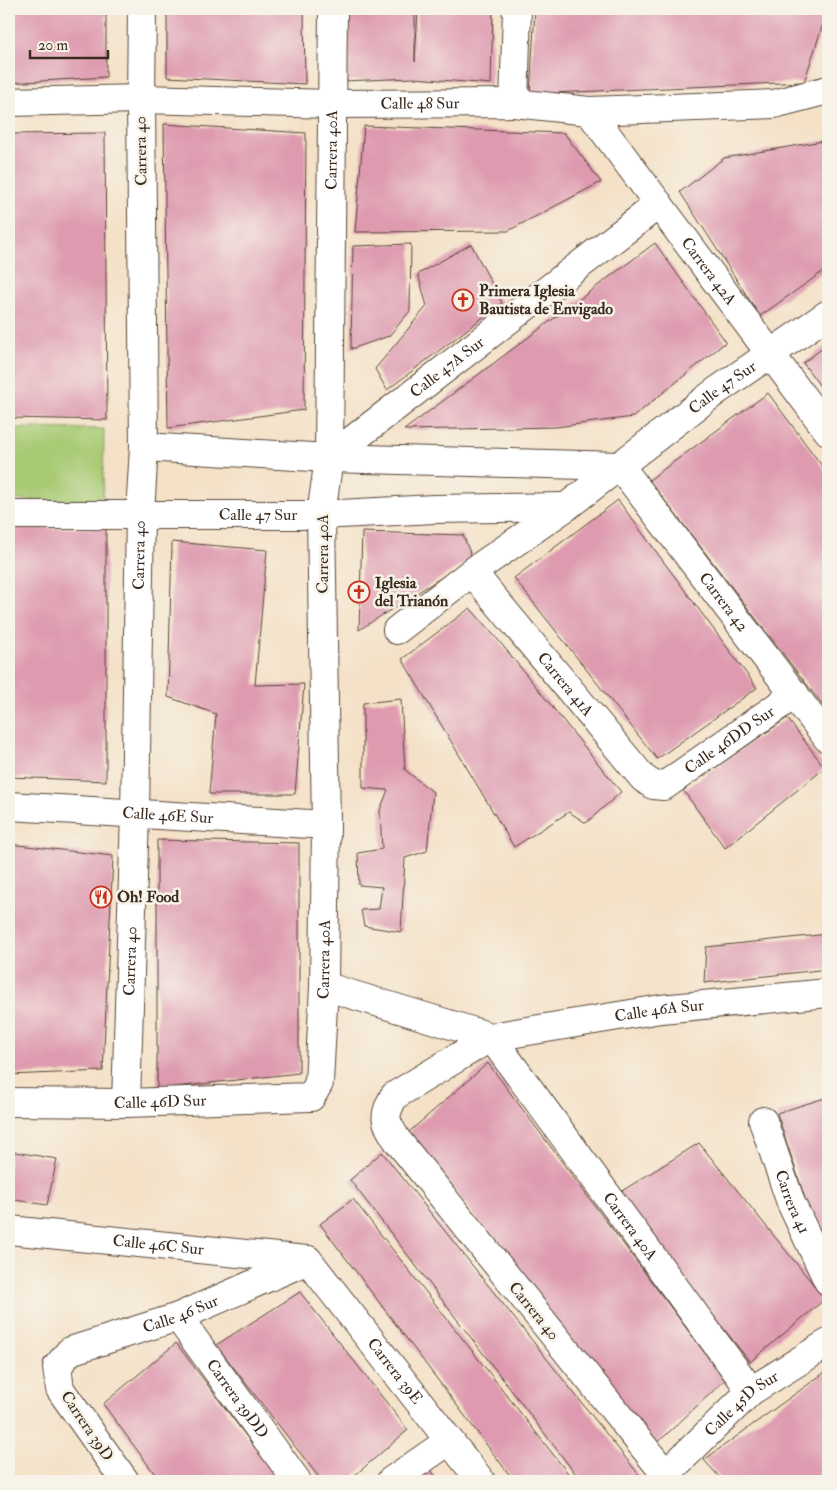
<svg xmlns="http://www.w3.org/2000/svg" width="837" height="1490" viewBox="0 0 837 1490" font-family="'IM FELL Double Pica',serif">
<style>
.green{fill:#a7ca73;stroke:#717a48}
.building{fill:#de9bb0}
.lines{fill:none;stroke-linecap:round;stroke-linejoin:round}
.minor-casing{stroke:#574537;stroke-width:30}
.minor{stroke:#fff;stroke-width:28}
.labels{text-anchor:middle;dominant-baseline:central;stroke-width:5;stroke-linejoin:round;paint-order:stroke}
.street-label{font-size:16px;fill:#3b2a1e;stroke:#f7f3e8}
.poi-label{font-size:16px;font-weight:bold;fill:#3b2a1e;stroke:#f7f3e8;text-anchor:start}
</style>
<rect width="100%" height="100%" fill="#f7f3e8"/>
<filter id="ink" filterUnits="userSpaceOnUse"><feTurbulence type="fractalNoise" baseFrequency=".02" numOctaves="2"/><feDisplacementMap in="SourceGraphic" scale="10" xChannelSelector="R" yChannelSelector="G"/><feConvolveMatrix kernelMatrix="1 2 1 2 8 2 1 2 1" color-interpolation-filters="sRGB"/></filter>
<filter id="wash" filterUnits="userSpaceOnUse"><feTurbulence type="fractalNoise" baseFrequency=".0096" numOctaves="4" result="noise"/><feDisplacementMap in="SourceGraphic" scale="20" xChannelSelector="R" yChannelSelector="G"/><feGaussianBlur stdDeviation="1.12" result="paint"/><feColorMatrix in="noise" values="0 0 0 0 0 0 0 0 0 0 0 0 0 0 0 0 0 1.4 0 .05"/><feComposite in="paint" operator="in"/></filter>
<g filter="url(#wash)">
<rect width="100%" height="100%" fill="#f4e1c7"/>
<path class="green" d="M9 428 104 429 103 501 9 500Z"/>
<g id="blocks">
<g class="building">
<path d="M9 9H106V77L9 83Z"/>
<path d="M167 9H304L305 84 167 77Z"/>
<path d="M344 9H415V62L418 9H493L491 84 414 78 344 81Z"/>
<path d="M535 9H828L804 82 530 94Z"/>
<path d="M164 124 306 133 304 410 168 428Z"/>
<path d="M364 126 564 133 601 182 508 231 355 232Z"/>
<path d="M105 133 107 420 9 418V134Z"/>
<path d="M828 140V268L760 316 680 192 724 158Z"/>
<path d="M655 243 726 342 633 417 556 427 404 430Z"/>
<path d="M411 244 410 311 389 336 351 349 353 246Z"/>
<path d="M471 244 502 303 387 390 375 369 427 306 418 274Z"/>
<path d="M828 344V397L803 363Z"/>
<path d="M768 393 828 474V712L649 480Z"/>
<path d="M618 500 757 688 657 759 514 578Z"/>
<path d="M9 528H106V781L9 777Z"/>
<path d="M362 532 463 535 472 558 359 630Z"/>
<path d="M172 542 267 550 255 685 304 684 295 794H209L216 714 168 697Z"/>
<path d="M470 608 499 641 621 792 586 823 569 812 514 847 402 659Z"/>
<path d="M401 699 405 770 433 792 427 851 405 858 401 932 364 926 361 910 379 909 382 887 359 885 358 853 382 849 380 810 388 790 363 788V703Z"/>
<path d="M787 718 825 768 725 848 683 790Z"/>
<path d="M157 840 299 843V1073L157 1089Z"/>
<path d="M9 844 113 856 103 1071 9 1075Z"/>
<path d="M828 934V969L704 983 706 947Z"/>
<path d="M488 1063 725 1380 654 1446 409 1132Z"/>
<path d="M828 1097V1241L820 1244 777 1113Z"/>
<path d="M699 1143 825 1299 750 1362 617 1194Z"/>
<path d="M9 1151 57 1159 47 1205 9 1199Z"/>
<path d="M382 1152 644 1481H581L350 1180Z"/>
<path d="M353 1199 574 1481H514L320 1224Z"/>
<path d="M300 1292 408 1430 348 1481H322L216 1345Z"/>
<path d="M176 1343 280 1481H160L103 1404Z"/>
<path d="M828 1370V1481H723L704 1460Z"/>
<path d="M430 1469 439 1481H415Z"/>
</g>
</g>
</g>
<g filter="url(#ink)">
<use href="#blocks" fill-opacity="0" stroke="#574537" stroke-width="1"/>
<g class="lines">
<g class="minor-casing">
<g id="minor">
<path id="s1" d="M9 102 141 99 332 104 514 103 589 111 774 104 828 90"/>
<path d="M514 103 517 9"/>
<path id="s2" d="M589 111 828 431"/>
<path d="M144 447 329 458 620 466"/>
<path id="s3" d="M329 458 659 204"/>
<path id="s4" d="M620 466 828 739"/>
<path id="s5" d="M9 515H321L434 509 566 507"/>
<path id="s6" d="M472 572 643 778 653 785 664 786 795 694"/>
<path id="s7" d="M397 630 472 572 566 507 715 392 828 314"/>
<path id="s8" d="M9 806 326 825"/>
<path id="s9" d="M324 986 491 1037 661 1009 828 993"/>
<path id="s10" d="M9 1102 126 1103 311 1097 319 1083 324 986 326 825 321 515 329 458 333 9"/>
<path id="s11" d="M126 1103 135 813 140 514 144 447 141 99 142 9"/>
<path id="s12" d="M763 1121 791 1203 828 1281"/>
<path id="s13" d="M9 1230 307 1260"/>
<path id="s14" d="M308 1260 481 1481"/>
<path id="s15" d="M178 1317 297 1481"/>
<path id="s16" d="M665 1475 751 1391 828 1343"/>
<path id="s17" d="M125 1481 60 1389 57 1367 70 1351 178 1317 308 1260"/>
<path d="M391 1481 449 1441"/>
<path id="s18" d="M671 1481 397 1140C384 1119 383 1118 394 1096L491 1037 751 1391"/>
</g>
</g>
<use href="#minor" class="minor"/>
</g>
</g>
<defs>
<g id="church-ring" transform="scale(1.125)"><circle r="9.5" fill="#f7f3e8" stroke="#c8321e" stroke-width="1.5"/><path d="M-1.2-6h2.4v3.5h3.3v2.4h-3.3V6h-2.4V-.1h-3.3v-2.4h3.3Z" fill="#c8321e"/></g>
<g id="restaurant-ring" transform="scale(1.125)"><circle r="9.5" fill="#f7f3e8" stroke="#c8321e" stroke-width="1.5"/><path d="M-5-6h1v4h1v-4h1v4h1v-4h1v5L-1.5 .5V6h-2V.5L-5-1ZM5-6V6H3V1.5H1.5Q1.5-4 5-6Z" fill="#c8321e"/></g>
</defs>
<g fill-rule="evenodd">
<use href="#church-ring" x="463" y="300"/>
<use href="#church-ring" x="359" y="592"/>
<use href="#restaurant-ring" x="101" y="897"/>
</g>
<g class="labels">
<g class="street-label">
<text stroke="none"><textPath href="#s1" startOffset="411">Calle 48 Sur</textPath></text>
<text stroke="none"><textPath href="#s10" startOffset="1252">Carrera 40A</textPath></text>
<text transform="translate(141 151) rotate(-91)">Carrera 40</text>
<text stroke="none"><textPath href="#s2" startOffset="200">Carrera 42A</textPath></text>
<text stroke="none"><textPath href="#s3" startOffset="149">Calle 47A Sur</textPath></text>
<text stroke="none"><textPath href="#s7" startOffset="406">Calle 47 Sur</textPath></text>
<text stroke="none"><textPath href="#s5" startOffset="249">Calle 47 Sur</textPath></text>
<text transform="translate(323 554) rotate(-90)">Carrera 40A</text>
<text stroke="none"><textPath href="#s11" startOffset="548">Carrera 40</textPath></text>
<text stroke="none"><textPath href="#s4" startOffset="171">Carrera 42</textPath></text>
<text stroke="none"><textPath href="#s6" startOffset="146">Carrera 41A</textPath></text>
<text stroke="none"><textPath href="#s6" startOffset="371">Calle 46DD Sur</textPath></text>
<text stroke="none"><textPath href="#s8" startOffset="159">Calle 46E Sur</textPath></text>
<text stroke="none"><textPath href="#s10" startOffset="442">Carrera 40A</textPath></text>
<text stroke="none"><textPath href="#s11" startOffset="142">Carrera 40</textPath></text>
<text stroke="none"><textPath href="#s9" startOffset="345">Calle 46A Sur</textPath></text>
<text stroke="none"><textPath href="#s10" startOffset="151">Calle 46D Sur</textPath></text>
<text stroke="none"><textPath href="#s12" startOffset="86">Carrera 41</textPath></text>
<text stroke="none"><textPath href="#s18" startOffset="834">Carrera 40A</textPath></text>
<text stroke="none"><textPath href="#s13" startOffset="150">Calle 46C Sur</textPath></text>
<text transform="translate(534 1311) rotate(51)">Carrera 40</text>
<text stroke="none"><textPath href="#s17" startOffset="272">Calle 46 Sur</textPath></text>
<text stroke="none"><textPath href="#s14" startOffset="141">Carrera 39E</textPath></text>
<text stroke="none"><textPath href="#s15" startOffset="101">Carrera 39DD</textPath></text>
<text stroke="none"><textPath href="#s16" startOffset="105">Calle 45D Sur</textPath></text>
<text transform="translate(87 1426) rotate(56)">Carrera 39D</text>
</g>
<g class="poi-label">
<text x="479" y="291">Primera Iglesia<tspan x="479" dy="18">Bautista de Envigado</tspan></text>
<text x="375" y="583">Iglesia<tspan x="375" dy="18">del Trianón</tspan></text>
<text x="117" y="897">Oh! Food</text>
</g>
</g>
<rect width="837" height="1490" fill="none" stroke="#f7f3e8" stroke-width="30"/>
<path d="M30 50v8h78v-8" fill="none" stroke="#3b2a1e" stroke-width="2.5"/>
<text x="38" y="50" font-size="15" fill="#3b2a1e" stroke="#f7f3e8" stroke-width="4" paint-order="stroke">20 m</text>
</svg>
